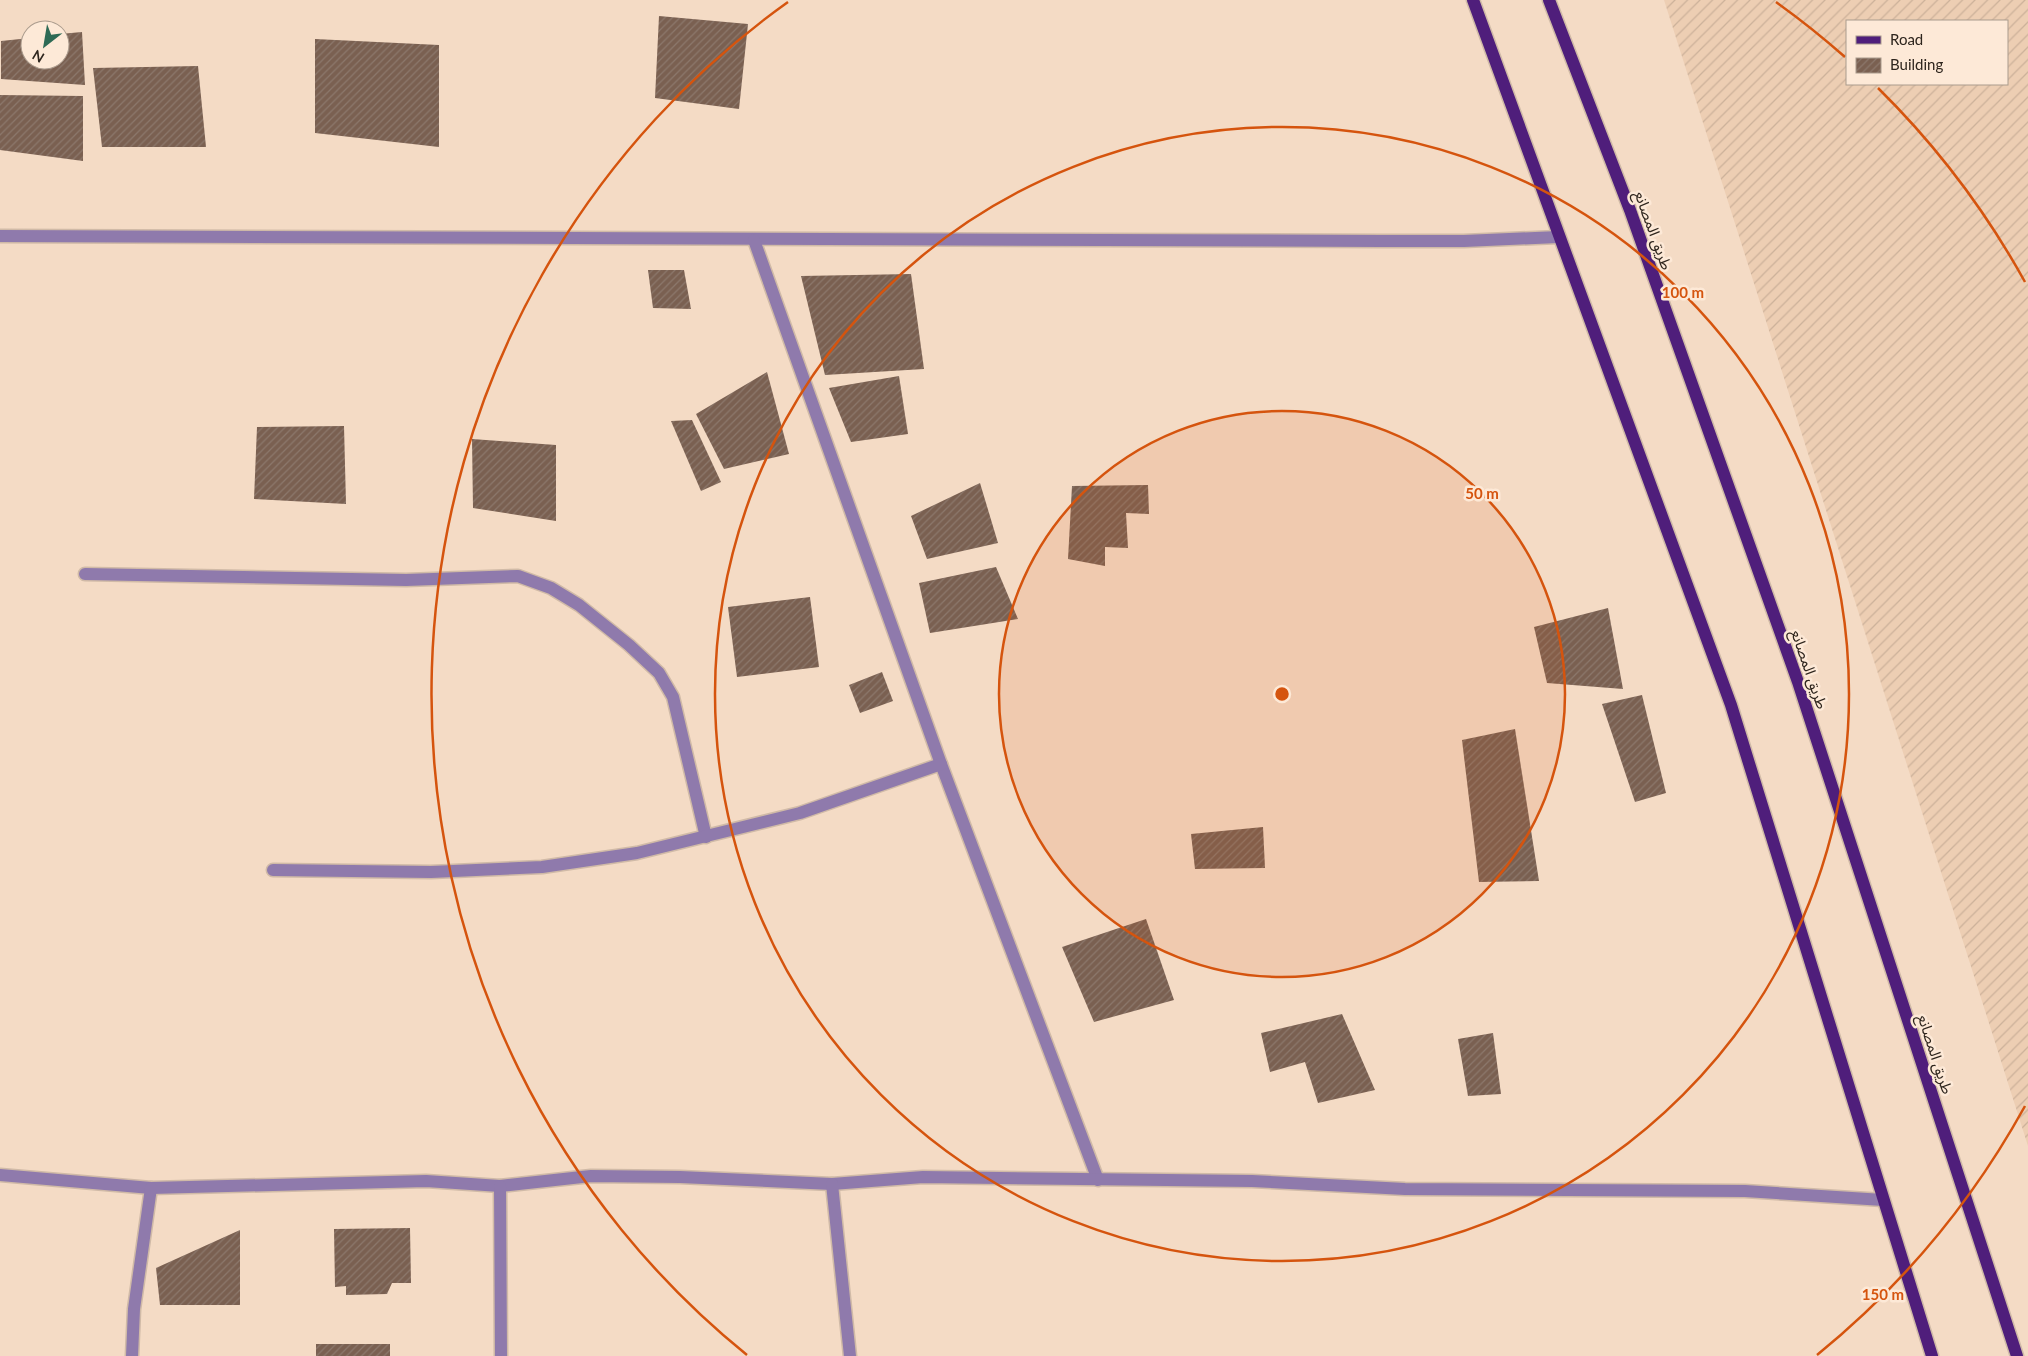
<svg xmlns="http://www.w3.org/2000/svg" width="2028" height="1356" viewBox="0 0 2028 1356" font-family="Lato,'Noto Sans Arabic',sans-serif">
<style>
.industrial{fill:url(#industrial-furrows);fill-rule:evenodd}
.building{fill:url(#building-hatch)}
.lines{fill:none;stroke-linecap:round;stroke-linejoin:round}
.minor-casing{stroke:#d0baa7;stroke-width:15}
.major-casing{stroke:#d0baa7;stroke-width:15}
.minor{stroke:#8f7aac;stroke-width:12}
.major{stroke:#4f1e7b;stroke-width:12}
.ring{fill:none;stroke:#d5540e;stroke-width:2.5}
.labels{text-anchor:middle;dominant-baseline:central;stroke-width:5;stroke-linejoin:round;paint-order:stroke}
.street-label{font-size:15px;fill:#2e251d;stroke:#fde9d7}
.centre{fill:#d5540e;stroke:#fde9d7;stroke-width:2.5}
.ring-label{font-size:15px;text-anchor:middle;font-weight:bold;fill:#d5540e;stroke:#fde9d7;stroke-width:5;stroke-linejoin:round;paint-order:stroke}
</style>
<defs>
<pattern id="industrial-furrows" width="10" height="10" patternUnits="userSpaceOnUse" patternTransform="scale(1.25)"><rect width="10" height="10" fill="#edceb3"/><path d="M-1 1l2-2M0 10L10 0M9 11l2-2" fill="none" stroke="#ccb19a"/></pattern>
<pattern id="building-hatch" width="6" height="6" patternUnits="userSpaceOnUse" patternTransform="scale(1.25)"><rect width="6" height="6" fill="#7a6051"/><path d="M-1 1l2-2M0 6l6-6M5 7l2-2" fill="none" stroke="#8c786c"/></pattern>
</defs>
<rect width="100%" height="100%" fill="#f4dbc5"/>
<path class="industrial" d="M1664 0H2028V1146ZM1847 21H2007V84H1847Z"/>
<g class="building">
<path d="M659 16 748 24 739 109 655 98Z"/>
<path d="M82 32 85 85 1 79V41L30 38V60H60V34Z"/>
<path d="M315 39 439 45V147L315 133Z"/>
<path d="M198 66 206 147H102L93 68Z"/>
<path d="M0 95 83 96V161L0 150Z"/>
<path d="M648 270H684L691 309 653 308Z"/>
<path d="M911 274 924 369 825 375 801 276Z"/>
<path d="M767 372 789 454 724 469 696 414Z"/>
<path d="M899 376 908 434 851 442 829 388Z"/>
<path d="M692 420 721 482 701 491 671 421Z"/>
<path d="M344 426 346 504 254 499 257 427Z"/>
<path d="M472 439 556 445V521L473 508Z"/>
<path d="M980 483 998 543 927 559 911 516Z"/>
<path d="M1148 485 1149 514 1126 513 1128 548 1105 547V566L1068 559 1072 486Z"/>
<path d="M996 567 1018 619 930 633 919 583Z"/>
<path d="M810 597 819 667 737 677 728 607Z"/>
<path d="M1608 608 1623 689 1547 683 1534 627Z"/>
<path d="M882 672 893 701 860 713 849 685Z"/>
<path d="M1642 695 1666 793 1635 802 1602 704Z"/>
<path d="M1515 729 1539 881 1479 882 1462 740Z"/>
<path d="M1263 827 1265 868 1195 869 1191 834Z"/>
<path d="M1146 919 1174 1000 1094 1022 1062 947Z"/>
<path d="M1342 1014 1375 1090 1318 1103 1305 1062 1270 1072 1261 1033Z"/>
<path d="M1493 1033 1501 1094 1468 1096 1458 1039Z"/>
<path d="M410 1228 411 1283H392L387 1294 346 1295V1286L335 1287 334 1229Z"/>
<path d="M240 1230V1305H160L156 1268Z"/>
<rect x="316" y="1344" width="74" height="12"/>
</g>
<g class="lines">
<g class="minor-casing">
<g id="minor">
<path d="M0 236 1382 241H1464L1558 237"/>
<path d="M754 240 941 764 1098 1180"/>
<path d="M85 574 406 580 518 576 551 588 579 605 629 645 659 673 673 697 706 837"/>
<path d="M273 870 431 872 542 867 637 853 800 813 941 764"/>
<path d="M0 1175 151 1188 426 1181 500 1186 591 1176 680 1177 832 1184 923 1177 1252 1181 1405 1189 1745 1191 1883 1200"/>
<path d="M832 1184 850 1356"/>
<path d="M500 1186 501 1356"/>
<path d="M132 1356 134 1309 151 1188"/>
</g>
</g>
<g class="major-casing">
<g id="major">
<path d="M1473 0 1731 705 1932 1356"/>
<path d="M1549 0 1630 210 1798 682 2017 1356"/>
</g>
</g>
<use href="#minor" class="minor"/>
<use href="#major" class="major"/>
</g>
<circle cx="1282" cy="694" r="283" fill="#d5540e" fill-opacity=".12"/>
<g class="ring">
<circle cx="1282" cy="694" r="283"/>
<circle cx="1282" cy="694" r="567"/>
<path d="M2025 1106A850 850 0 0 1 1817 1355M747 1355A850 850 0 0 1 788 2M1776 2A850 850 0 0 1 1845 57M1878 88A850 850 0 0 1 2025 282"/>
</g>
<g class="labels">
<g class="street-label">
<text transform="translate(1654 230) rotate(70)">طريق المصانع</text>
<text transform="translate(1810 669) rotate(71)">طريق المصانع</text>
<text transform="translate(1936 1054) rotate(72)">طريق المصانع</text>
</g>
</g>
<circle cx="1282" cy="694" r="8" class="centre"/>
<g class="ring-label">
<text x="1683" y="298">100 m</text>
<text x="1482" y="499">50 m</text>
<text x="1883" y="1300">150 m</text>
</g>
<rect x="1846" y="20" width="162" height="65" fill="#fde9d7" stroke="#aa9b8d"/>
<rect x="1856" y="36" width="25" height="8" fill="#4f1e7b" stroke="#aa9b8d"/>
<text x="1890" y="45" font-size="15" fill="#2e251d">Road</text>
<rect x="1856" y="58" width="25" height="15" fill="url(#building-hatch)" stroke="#aa9b8d"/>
<text x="1890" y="70" font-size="15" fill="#2e251d">Building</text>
<g transform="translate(45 45) rotate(211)"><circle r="24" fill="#fde9d7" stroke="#aa9b8d"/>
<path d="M0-4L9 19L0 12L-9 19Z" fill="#2e6a55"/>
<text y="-8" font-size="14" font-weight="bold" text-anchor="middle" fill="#2e251d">N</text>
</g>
</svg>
